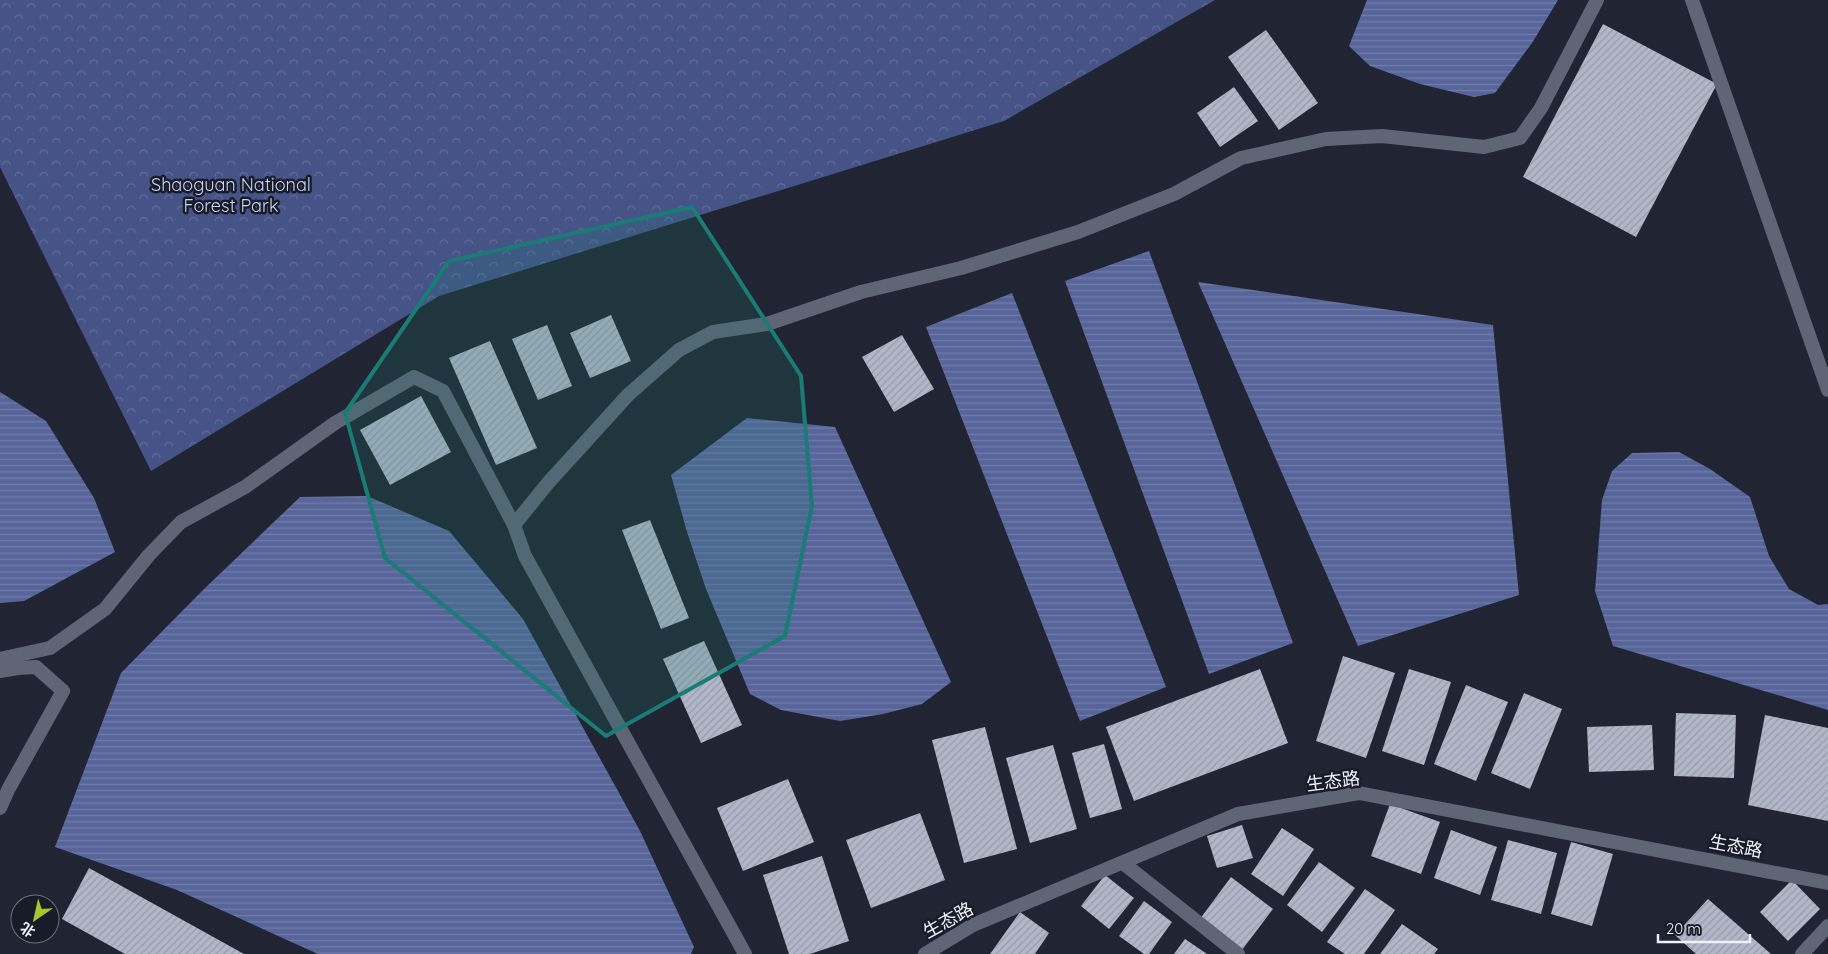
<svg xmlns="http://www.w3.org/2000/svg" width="1828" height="954" viewBox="0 0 1828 954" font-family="Quicksand,'Noto Sans SC',sans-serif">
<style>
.forest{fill:url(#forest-crowns)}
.water{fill:url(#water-rules)}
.building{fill:url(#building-hatch)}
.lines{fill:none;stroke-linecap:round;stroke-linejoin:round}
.service{stroke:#606576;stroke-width:14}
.minor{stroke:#606576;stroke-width:14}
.tertiary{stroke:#606576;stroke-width:14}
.marked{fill:#1a7c75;fill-opacity:0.2;stroke:#1a7c75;stroke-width:4;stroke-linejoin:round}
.labels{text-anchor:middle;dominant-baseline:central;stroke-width:5;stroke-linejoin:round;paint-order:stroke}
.park-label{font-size:18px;fill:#cbd5f5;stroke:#181c29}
.street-label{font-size:18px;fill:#eff2fc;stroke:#181c29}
</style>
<defs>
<pattern id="forest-crowns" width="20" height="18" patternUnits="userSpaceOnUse" patternTransform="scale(1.25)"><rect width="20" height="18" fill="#465386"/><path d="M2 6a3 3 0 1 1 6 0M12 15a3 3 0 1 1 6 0" fill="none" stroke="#616c98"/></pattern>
<pattern id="water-rules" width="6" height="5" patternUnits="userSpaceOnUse" patternTransform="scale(1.25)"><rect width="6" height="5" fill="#58659a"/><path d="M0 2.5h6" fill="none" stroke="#707ca9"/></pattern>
<pattern id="building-hatch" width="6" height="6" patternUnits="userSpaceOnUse" patternTransform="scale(1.25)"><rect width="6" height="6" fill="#b1b7c9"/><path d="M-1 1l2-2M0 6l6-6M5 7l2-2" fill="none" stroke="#979caa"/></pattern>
</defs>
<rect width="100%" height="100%" fill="#212533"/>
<path class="forest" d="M0 0H1215L1004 121 439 296 151 471 0 167Z"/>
<g class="water">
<path d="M1367 0H1558L1532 43 1495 93 1474 97 1420 84 1370 66 1349 46Z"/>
<path d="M1149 251 1293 643 1209 674 1065 281Z"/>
<path d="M1198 282 1493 325 1519 595 1358 646Z"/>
<path d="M1012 293 1166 687 1080 721 926 327Z"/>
<path d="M0 392 46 421 94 498 115 552 24 601 0 603Z"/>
<path d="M747 418 835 427 951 682 922 704 883 714 840 721 781 710 750 694 706 589 687 532 671 475Z"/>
<path d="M1679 452 1710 469 1750 497 1769 556 1789 589 1818 605 1828 604V710L1613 646 1595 591 1602 500 1612 471 1632 453Z"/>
<path d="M367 496 449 531 523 619 640 831 694 947 691 954H318L177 890 55 847 121 673 202 591 300 497Z"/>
</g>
<g class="building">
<path d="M1603 24 1717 84 1636 237 1523 177Z"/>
<path d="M1266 30 1318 103 1279 130 1228 57Z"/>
<path d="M1234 87 1258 121 1220 147 1197 113Z"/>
<path d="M611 315 631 361 590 378 570 333Z"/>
<path d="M547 325 572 386 538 400 512 339Z"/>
<path d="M902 335 934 389 894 412 862 357Z"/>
<path d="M490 341 537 448 496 465 449 358Z"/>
<path d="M421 396 451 452 390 485 360 430Z"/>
<path d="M650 520 689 618 661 629 622 530Z"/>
<path d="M704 641 742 725 701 743 663 659Z"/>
<path d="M1343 656 1395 673 1366 758 1316 741Z"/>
<path d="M1260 669 1288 743 1134 801 1106 727Z"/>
<path d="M1409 669 1451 682 1424 765 1382 751Z"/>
<path d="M1466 685 1508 702 1476 781 1434 764Z"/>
<path d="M1524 693 1562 709 1530 789 1491 773Z"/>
<path d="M1676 713 1736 715 1734 778 1674 776Z"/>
<path d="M1765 715 1828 728V821L1748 805Z"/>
<path d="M1652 725 1654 770 1589 772 1587 727Z"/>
<path d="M985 727 1017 849 964 863 932 740Z"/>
<path d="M1104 744 1122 809 1090 818 1072 753Z"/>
<path d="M1053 745 1077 829 1030 843 1006 758Z"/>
<path d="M788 779 814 842 743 871 717 808Z"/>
<path d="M1390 804 1440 822 1421 874 1371 856Z"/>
<path d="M920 813 945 880 871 908 846 840Z"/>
<path d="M1242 825 1253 858 1217 868 1207 836Z"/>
<path d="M1282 828 1314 849 1283 896 1251 874Z"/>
<path d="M1451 830 1497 847 1480 895 1434 878Z"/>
<path d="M1508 840 1557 853 1541 914 1491 900Z"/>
<path d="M1571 842 1613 854 1592 926 1551 914Z"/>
<path d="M822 856 849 941 810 954H789L763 875Z"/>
<path d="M1319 862 1355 888 1322 932 1287 905Z"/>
<path d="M89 868 244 954H125L62 919Z"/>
<path d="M1105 875 1134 898 1109 929 1081 906Z"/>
<path d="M1231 877 1273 909 1242 950 1200 919Z"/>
<path d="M1792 880 1820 909 1788 941 1760 912Z"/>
<path d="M1365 889 1395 910 1364 954H1345L1327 942Z"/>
<path d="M1708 899 1771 954H1696L1675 935Z"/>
<path d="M1144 901 1172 922 1149 954H1144L1119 936Z"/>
<path d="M1020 912 1049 933 1035 954H990Z"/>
<path d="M1402 924 1438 949 1434 954H1380Z"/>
<path d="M1185 939 1207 954H1174Z"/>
</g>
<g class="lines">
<path class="service" d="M0 671 18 668 36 667 63 691 9 788 0 808"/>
<g class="minor">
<path d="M1692 0 1828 390"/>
<path d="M0 659 50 648 105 609 149 555 181 522 245 487 335 423 414 377 443 391 514 525"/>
<path d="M1123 863 1238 954"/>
<path d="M745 954 525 556 514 525 548 483 628 395 679 350 713 332 767 324 861 292 961 268 1078 232 1174 194 1241 158 1326 139 1382 136 1484 147 1520 138 1541 108 1597 0"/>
<path d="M1802 954 1828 926"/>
</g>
<path class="tertiary" d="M925 954 973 925 1238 814 1359 793 1828 883"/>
</g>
<path class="marked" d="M692 207 801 376 812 506 785 636 606 736 385 558 345 413 449 261Z"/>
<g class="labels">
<g class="park-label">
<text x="231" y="184">Shaoguan National<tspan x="231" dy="21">Forest Park</tspan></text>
</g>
<g class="street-label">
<text transform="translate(1333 781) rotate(-7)">生态路</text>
<text transform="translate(1736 846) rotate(11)">生态路</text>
<text transform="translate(948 920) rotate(-29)">生态路</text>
</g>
</g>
<g transform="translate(35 919) rotate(214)"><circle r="24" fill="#181c29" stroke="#6e727d"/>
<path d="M0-4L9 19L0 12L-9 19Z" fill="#a5c823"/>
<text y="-8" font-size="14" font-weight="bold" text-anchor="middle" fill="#eff2fc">北</text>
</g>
<path d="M1658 934v8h92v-8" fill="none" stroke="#eff2fc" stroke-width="2.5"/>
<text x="1666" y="934" font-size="15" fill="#eff2fc" stroke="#181c29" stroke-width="4" paint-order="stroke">20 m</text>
</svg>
